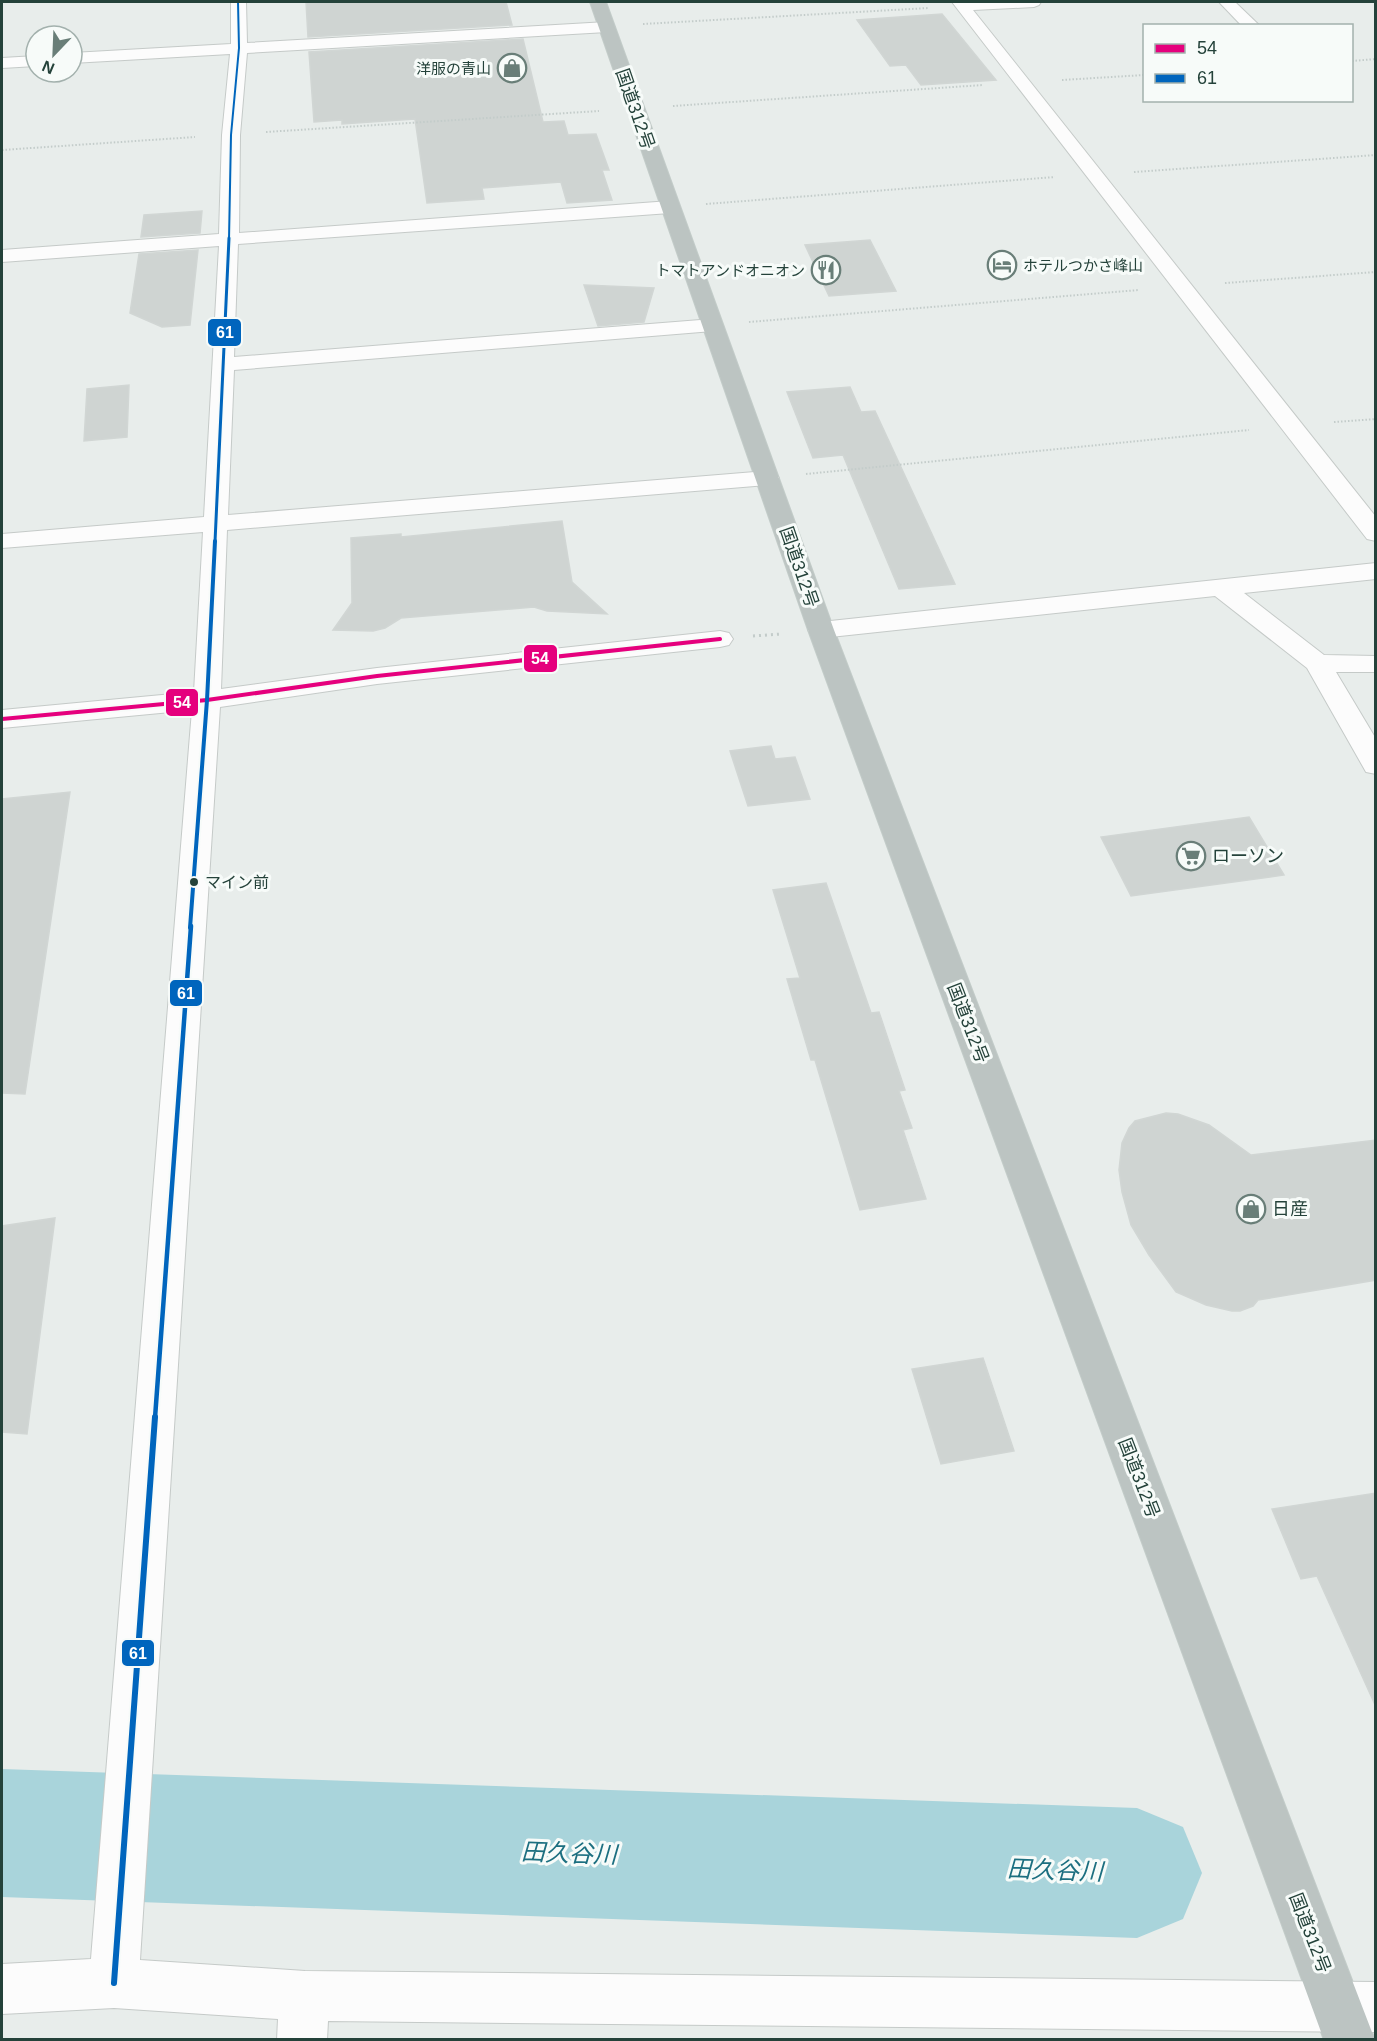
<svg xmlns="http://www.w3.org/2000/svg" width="1377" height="2041" viewBox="0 0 1377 2041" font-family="Arial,'Noto Sans JP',sans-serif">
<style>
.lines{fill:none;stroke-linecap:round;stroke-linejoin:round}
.river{fill:#a9d4db;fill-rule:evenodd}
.building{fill:#cfd4d2;stroke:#d1d6d4;stroke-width:1.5}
.minor-casing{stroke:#c5cac8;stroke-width:2}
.highway-casing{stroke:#c3ccc9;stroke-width:2}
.path-far1{stroke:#c3ccca;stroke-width:2;stroke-dasharray:1.5 2;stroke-linecap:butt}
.path{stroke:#c3ccca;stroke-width:3;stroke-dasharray:2 4;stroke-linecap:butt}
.minor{fill:#fcfcfc;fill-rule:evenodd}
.highway{fill:#bcc4c2;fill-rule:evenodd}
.bus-1-casing{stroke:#f7fbf9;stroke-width:8}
.bus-2-far4-casing{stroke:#f7fbf9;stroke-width:4.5}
.bus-2-far3-casing{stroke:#f7fbf9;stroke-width:6}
.bus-2-far2-casing{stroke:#f7fbf9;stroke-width:8}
.bus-2-far1-casing{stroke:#f7fbf9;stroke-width:9}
.bus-2-casing{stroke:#f7fbf9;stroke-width:10}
.bus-1{stroke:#e5007d;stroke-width:4}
.bus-2-far4{stroke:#0065bd;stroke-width:2}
.bus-2-far3{stroke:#0065bd;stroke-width:3}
.bus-2-far2{stroke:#0065bd;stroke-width:4}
.bus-2-far1{stroke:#0065bd;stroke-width:4.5}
.bus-2{stroke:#0065bd;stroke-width:6}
.bus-dot{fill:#24423a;stroke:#f7fbf9;stroke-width:2}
.labels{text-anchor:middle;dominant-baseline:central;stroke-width:6;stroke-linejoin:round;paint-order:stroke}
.far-poi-label{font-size:15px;fill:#24423a;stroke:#f7fbf9;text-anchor:end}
.bus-label{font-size:16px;fill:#24423a;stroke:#f7fbf9;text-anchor:start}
.street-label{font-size:18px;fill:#24423a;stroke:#f7fbf9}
.poi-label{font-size:18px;fill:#24423a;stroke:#f7fbf9;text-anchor:start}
.near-water-label{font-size:24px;font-style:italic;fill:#1c6f80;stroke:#f7fbf9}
.line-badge{stroke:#f7fbf9;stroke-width:2}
.badge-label{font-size:16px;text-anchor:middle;font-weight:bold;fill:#fff}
</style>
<rect width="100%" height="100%" fill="#e8edeb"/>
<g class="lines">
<path class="river" d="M2 1769 1137 1808 1183 1827 1202 1873 1183 1919 1137 1938 2 1897Z"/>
</g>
<g class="building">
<path d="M306 2H506L512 25 308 37Z"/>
<path d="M942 14 996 80 921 85 906 65 890 66 857 20Z"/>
<path d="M523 39 543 122 564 121 568 135 596 134 609 170H602L612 200 567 203 561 182 482 188 484 199 427 203 415 119 342 124V120L314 122 309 52Z"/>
<path d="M202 211 200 233 141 237 144 215Z"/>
<path d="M870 240 896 291 829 296 805 245Z"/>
<path d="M198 250 190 325 162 327 130 313 139 254Z"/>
<path d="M584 285 654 288 644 322 598 326Z"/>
<path d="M129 385 127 437 84 441 87 389Z"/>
<path d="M850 387 861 412 875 411 955 584 899 589 843 455 813 458 787 392Z"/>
<path d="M562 521 572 582 607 614 547 611 534 607 401 618 385 628 373 631 333 630 352 603 351 538 401 534V537Z"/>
<path d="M771 746 775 759 795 757 810 799 748 806 730 751Z"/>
<path d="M70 792 25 1094 2 1093V799Z"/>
<path d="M1249 817 1284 875 1131 896 1101 837Z"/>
<path d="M826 883 871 1013 879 1012 905 1090 899 1091 912 1128 903 1130 926 1199 860 1210 815 1060H811L787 979 800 978 773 890Z"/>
<path d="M1166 1113 1178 1114 1209 1125 1251 1155 1376 1140V1280L1258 1300 1253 1306 1240 1311H1232L1206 1305 1176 1292 1149 1255 1131 1225 1122 1192 1119 1170 1122 1143 1129 1128 1135 1121Z"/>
<path d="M55 1218 27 1434 2 1432V1226Z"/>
<path d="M983 1358 1014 1451 941 1464 912 1369Z"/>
<path d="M1376 1493V1707L1317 1576 1301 1579 1272 1509Z"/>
</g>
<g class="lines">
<g class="minor-casing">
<g id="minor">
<path d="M231 2H246L247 43 607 22 615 27 607 32 247 53 240 135 239 233 670 201 677 203 679 207 677 211 670 213 238 244 234 357 713 319 720 321 723 325 720 329 713 331 234 370 228 515 767 471 775 473 779 478 775 483 767 485 227 530 221 689 377 668 720 631 729 633 733 639 729 645 720 647 377 684 220 707 140 1960 305 1971 1376 1982V2032L328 2021 327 2040H277L278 2019 114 2008 2 2014V1964L91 1959 192 710 2 728V710L194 692 203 532 2 548V534L204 517 219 246 2 262V250L219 234 222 135 230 54 72 63V53L231 44Z"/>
<path d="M952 2H1041L1039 5 1034 7 973 10 1376 517V541L1367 539Z"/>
<path d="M1219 2H1235L1260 26H1242Z"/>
<path d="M36 56V66L2 68V58Z"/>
<path d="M1376 563V579L1244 593 1324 655 1376 656V672H1336L1376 739V774L1366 772 1307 668 1215 596 821 638 812 636 808 630 812 624 821 622Z"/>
</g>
</g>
<g class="highway-casing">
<path id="highway" d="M590 2H606L834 630 1375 2040H1324L808 630Z"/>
</g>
<g class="path-far1">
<path d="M643 24 929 8"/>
<path d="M1352 61 1376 59"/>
<path d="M1062 80 1144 75"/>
<path d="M673 106 983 85"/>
<path d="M266 132 599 111"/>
<path d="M2 150 195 137"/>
<path d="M1134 172 1376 155"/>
<path d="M706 204 1055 177"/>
<path d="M1225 283 1376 272"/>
<path d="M749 322 1139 290"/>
<path d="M1334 422 1376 419"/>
<path d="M806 474 1249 430"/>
</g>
<path class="path" d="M753 636 781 634"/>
<use href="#minor" class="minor"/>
<use href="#highway" class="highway"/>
<g class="bus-1-casing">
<path id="bus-1" d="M2 719 207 700 377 676 720 639"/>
</g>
<g class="bus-2-far4-casing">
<path id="bus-2-far4" d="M229 239 231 135 239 48 238 2"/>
</g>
<g class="bus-2-far3-casing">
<path id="bus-2-far3" d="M215 542 229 238"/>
</g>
<g class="bus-2-far2-casing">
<path id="bus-2-far2" d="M190 928 207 700 215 541"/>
</g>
<g class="bus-2-far1-casing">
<path id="bus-2-far1" d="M155 1418 191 926"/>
</g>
<g class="bus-2-casing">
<path id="bus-2" d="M114 1983 155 1417"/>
</g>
<use href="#bus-1" class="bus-1"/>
<use href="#bus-2-far4" class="bus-2-far4"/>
<use href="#bus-2-far3" class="bus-2-far3"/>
<use href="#bus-2-far2" class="bus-2-far2"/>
<use href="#bus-2-far1" class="bus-2-far1"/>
<use href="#bus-2" class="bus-2"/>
</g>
<defs>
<g id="shop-ring" transform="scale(1.5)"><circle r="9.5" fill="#f7fbf9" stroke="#697e78" stroke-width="1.5"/><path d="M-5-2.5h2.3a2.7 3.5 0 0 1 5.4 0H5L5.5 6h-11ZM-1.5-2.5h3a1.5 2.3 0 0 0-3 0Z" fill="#697e78"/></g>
<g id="hotel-ring" transform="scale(1.5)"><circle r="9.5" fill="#f7fbf9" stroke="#697e78" stroke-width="1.5"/><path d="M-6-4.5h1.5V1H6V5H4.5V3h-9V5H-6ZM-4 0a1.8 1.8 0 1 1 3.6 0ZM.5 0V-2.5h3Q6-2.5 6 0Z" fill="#697e78"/></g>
<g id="restaurant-ring" transform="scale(1.5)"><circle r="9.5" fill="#f7fbf9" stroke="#697e78" stroke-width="1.5"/><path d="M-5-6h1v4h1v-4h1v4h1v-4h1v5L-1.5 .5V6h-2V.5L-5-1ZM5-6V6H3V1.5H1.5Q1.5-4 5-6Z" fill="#697e78"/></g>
<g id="supermarket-ring" transform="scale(1.5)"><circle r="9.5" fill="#f7fbf9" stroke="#697e78" stroke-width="1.5"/><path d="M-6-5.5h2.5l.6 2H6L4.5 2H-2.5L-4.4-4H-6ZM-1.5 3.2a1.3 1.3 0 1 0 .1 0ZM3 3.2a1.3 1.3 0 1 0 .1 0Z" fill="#697e78"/></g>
</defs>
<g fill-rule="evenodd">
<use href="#shop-ring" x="512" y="68"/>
<use href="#hotel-ring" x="1002" y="265"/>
<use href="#restaurant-ring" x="826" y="270"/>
<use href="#supermarket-ring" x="1191" y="856"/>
<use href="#shop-ring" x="1251" y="1209"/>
</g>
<circle class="bus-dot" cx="194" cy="882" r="5"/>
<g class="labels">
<g class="far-poi-label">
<text x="491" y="68">洋服の青山</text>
<text x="1023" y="265" text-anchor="start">ホテルつかさ峰山</text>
<text x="805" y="270">トマトアンドオニオン</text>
</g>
<g class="bus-label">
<text x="205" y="882">マイン前</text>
</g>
<g class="street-label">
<text transform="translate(635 109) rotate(71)">国道312号</text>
<text transform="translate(799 567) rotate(71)">国道312号</text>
<text transform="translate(968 1023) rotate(69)">国道312号</text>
<text transform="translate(1139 1478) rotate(69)">国道312号</text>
<text transform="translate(1310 1933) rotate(69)">国道312号</text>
</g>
<g class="poi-label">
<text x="1212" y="856">ローソン</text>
<text x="1272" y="1209">日産</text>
</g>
<g class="near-water-label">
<text transform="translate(569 1853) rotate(2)">田久谷川</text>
<text transform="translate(1055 1870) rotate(2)">田久谷川</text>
</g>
</g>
<g class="line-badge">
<rect x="207" y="318" width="35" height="29" rx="6" fill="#0065bd"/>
<rect x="523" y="644" width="35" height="29" rx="6" fill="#e5007d"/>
<rect x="165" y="688" width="34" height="29" rx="6" fill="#e5007d"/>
<rect x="169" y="979" width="34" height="28" rx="6" fill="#0065bd"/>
<rect x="121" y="1639" width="34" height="28" rx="6" fill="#0065bd"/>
</g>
<g class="badge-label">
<text x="225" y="338">61</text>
<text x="540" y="664">54</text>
<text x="182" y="708">54</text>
<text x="186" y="999">61</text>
<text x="138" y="1659">61</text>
</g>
<rect width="1377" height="2041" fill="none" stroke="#24423a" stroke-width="6"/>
<rect x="1143" y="24" width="210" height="78" fill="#f7fbf9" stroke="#a3b1ad" stroke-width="1.5"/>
<rect x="1155" y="44" width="30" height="9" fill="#e5007d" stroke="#a3b1ad" stroke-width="1.5"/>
<text x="1197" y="54" font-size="18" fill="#24423a">54</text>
<rect x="1155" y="74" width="30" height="9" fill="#0065bd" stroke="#a3b1ad" stroke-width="1.5"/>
<text x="1197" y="84" font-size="18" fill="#24423a">61</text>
<g transform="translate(54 54) rotate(203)"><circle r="28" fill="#f7fbf9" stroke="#a3b1ad" stroke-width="1.5"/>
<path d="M0-4.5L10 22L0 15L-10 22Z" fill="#697e78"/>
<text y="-9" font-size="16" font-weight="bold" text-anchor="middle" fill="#24423a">N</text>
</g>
</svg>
